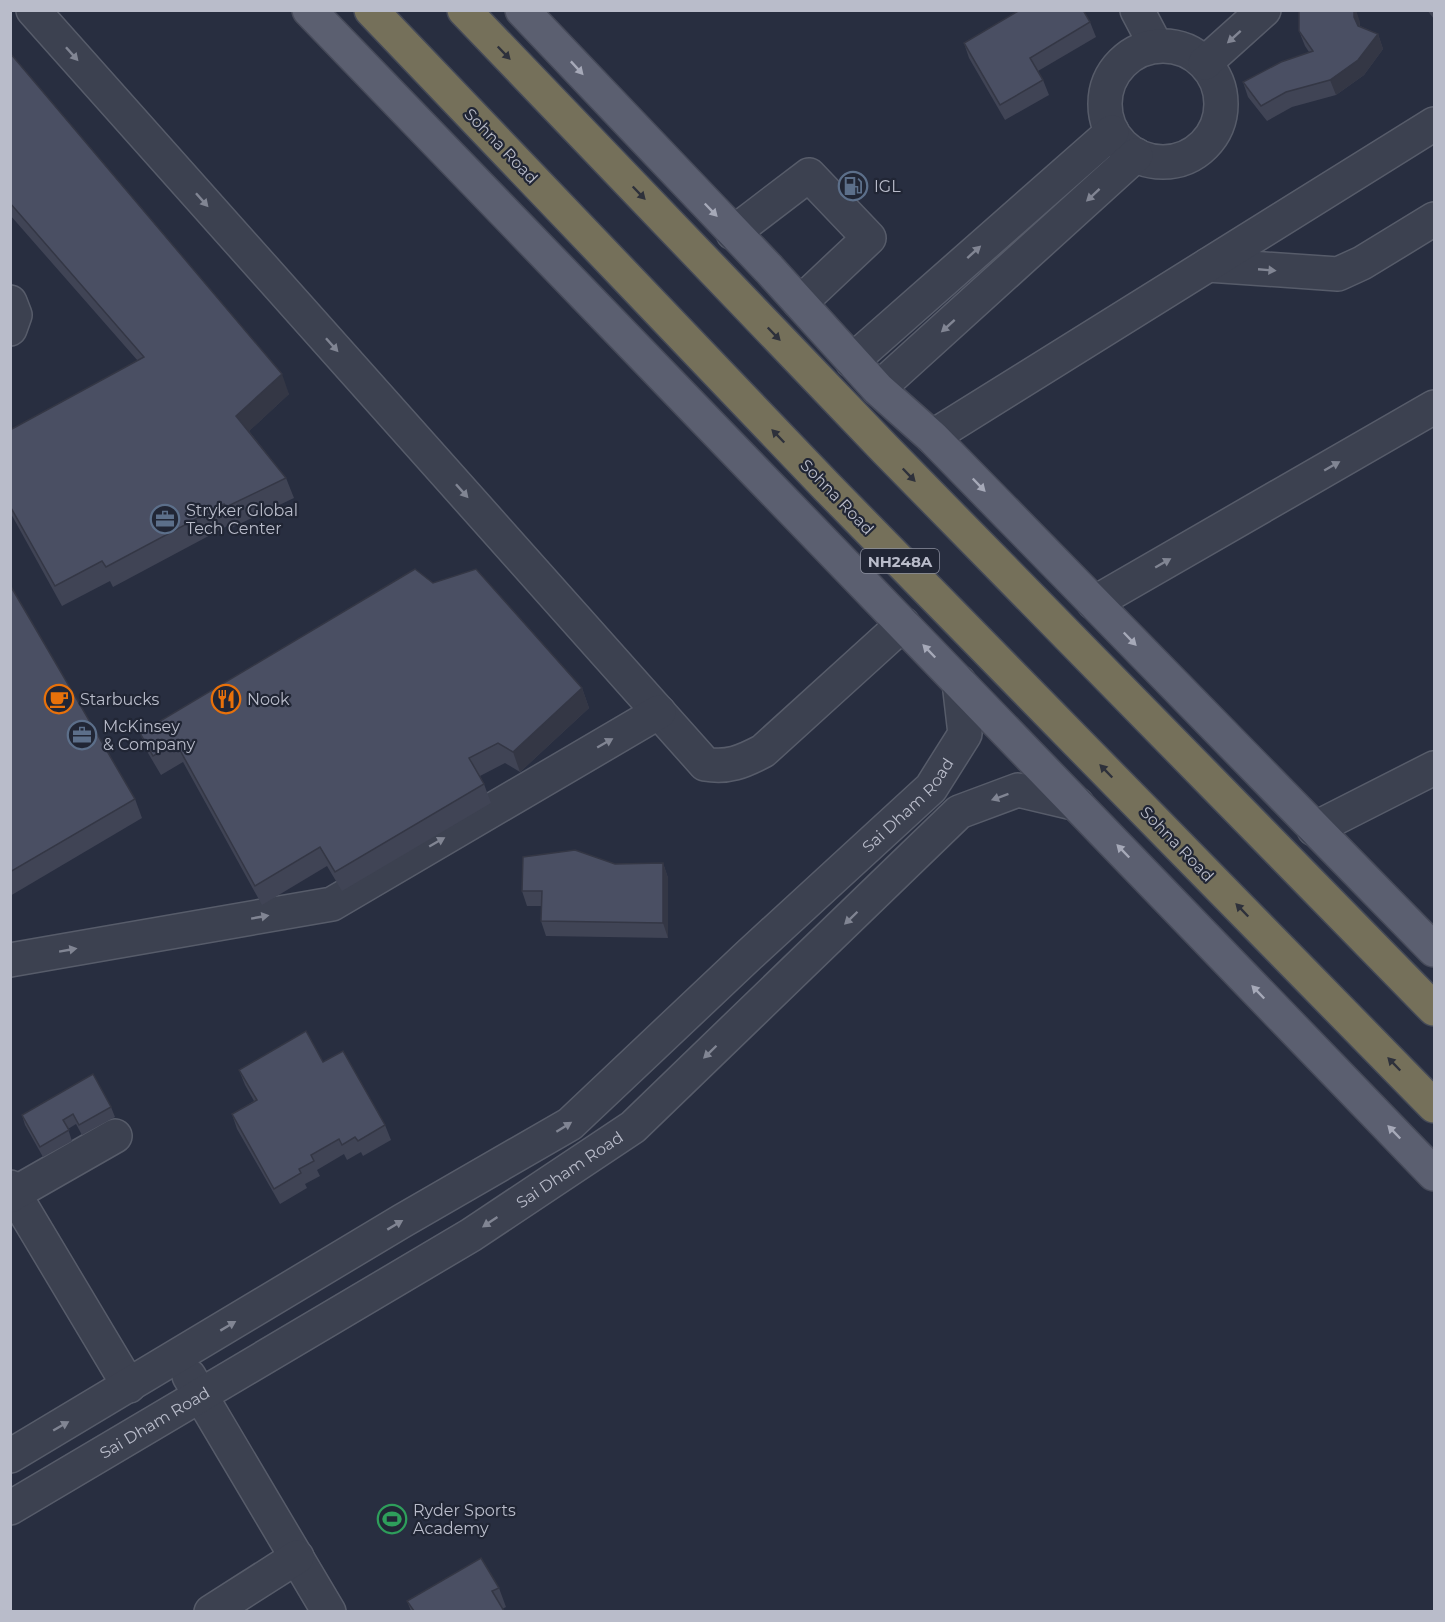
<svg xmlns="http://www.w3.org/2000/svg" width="1445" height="1622" viewBox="0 0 1445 1622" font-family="Montserrat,sans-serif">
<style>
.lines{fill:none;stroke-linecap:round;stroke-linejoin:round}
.minor-casing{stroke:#575c6a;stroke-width:36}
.major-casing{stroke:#464a59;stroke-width:36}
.highway-casing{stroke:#444957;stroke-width:36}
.minor{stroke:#3c4150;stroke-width:33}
.major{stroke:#5b5f70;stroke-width:33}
.highway{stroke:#75705a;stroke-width:33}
.wall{fill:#404455}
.shaded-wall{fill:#343745}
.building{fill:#4a4f63;stroke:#343745;stroke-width:1.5}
.oneway{fill:#818593}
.oneway2{fill:#2e313b}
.oneway3{fill:#a6a9b8}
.labels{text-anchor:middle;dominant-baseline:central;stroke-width:4.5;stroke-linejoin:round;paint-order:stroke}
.shield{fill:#212635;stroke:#8b8f9d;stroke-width:1.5}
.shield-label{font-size:15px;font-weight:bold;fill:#b9bcca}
.street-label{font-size:16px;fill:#b9bcca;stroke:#212635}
.poi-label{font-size:16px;fill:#b9bcca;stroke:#212635;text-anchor:start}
</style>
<rect width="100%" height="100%" fill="#282e40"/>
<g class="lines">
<g class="minor-casing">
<g id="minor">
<path d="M33 10 705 764C728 768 742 762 763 751L903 624"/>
<path d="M1137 10 1156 46"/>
<circle cx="1163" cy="104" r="58"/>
<path d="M1205 63 1264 10"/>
<path d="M733 233 809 175 869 238 800 303"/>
<path d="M1208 265 1338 274 1362 263 1434 219"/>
<path d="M10 302 15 315 10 329"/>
<path d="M852 361 1112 132"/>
<path d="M878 389 1136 155"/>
<path d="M932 437 1434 124"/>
<path d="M1094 603 1434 407"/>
<path d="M1314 829 1434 768"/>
<path d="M10 960 332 904 659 712"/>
<path d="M10 1187 129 1386"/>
<path d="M10 1196 115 1136"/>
<path d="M189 1376 329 1612"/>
<path id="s1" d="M10 1456 402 1221 570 1124 749 955 931 788 965 734 959 682"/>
<path id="s2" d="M10 1508 471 1235 633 1127 959 812 1018 790 1077 804"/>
<path d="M211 1612 297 1557"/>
</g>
</g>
<g class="major-casing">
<g id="major">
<path d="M309 10 1434 1174"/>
<path d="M522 10 769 269 878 389 932 437 1434 950"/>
</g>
</g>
<g class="highway-casing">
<g id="highway">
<path d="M371 10 827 487 1434 1106"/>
<path d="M464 10 885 449 1434 1009"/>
</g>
</g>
<use href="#minor" class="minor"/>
<use href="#major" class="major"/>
<use href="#highway" class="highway"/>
</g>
<g class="wall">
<path d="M1427 10H1434V19Z"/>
<path d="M1090 22 1096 37 1038 71 1043 80 1049 95 1005 120 969 58 964 43Z"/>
<path d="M1360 22V26L1378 34 1383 49 1364 75 1336 95 1292 107 1267 121 1248 97 1243 82 1309 52 1305 46 1299 31Z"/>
<path d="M10 53 289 394 249 431 286 478 294 498 233 527 231 524 113 587 110 581 62 606 10 512V430L138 361 10 215Z"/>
<path d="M433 583 582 688 589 708 520 772 505 763 480 776 484 784 491 803 342 891 327 866 262 905 183 762 161 775 148 753 140 733Z"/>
<path d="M10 585 135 799 142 818 10 896Z"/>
<path d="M663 863 668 878V938L546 936 541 921V906H527L522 891 615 864Z"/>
<path d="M323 1062 385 1125 391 1140 363 1156 361 1152 347 1160 344 1154 317 1170 320 1176 305 1184 307 1188 280 1204 237 1129 232 1114 254 1101 245 1085 239 1070Z"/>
<path d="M111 1107 115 1117 82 1135 76 1124 68 1129 72 1141 43 1157 25 1125 22 1115Z"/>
<path d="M499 1588 506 1607 502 1609 504 1611H411L407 1601Z"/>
</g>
<g class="shaded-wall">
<path d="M1354 10H1356L1360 22 1359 32 1354 17Z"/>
<path d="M1378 34 1383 49 1364 75 1336 95 1330 80Z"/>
<path d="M282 374 289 394 244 436 236 416Z"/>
<path d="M582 688 589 708 520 772 513 752Z"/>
<path d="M663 863 668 878V938L663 923Z"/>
</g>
<g class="building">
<path d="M1020 10H1083L1090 22 1030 58 1043 80 1000 105 964 43Z"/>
<path d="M1299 10H1354V17L1358 26 1378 34 1358 60 1330 80 1286 92 1261 106 1243 82 1281 62 1313 51 1299 31Z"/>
<path d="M10 53 282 374 236 416 286 478 226 507 224 504 106 567 102 561 55 586 10 506V430L144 357 10 203Z"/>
<path d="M415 569 433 583 476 569 582 688 513 752 498 743 469 758 484 784 335 872 320 847 255 886 176 743 153 756 140 733Z"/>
<path d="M10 585 135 799 10 872Z"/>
<path d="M575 850 615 864 663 863V923L541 921 542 891H522L523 857Z"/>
<path d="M306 1031 323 1062 343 1051 385 1125 358 1141 355 1137 342 1145 339 1139 311 1155 314 1161 299 1169 301 1173 274 1189 232 1114 257 1100 239 1070Z"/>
<path d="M93 1074 111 1107 79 1125 73 1114 63 1120 69 1130 40 1147 22 1115Z"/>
<path d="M481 1558 499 1588 492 1591 504 1611H414L407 1601Z"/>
</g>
<defs><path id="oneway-solid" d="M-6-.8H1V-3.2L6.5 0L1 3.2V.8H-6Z" transform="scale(1.5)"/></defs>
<g class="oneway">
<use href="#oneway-solid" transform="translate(1234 37) rotate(138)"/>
<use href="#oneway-solid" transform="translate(72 54) rotate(48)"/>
<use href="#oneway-solid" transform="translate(1093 195) rotate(137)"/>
<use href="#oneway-solid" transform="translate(202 200) rotate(48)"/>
<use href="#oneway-solid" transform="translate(974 252) rotate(-42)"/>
<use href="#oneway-solid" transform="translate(1267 270) rotate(5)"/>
<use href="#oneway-solid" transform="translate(948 326) rotate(138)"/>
<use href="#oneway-solid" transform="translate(332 345) rotate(48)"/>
<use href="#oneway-solid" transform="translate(1332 466) rotate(-30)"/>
<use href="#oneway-solid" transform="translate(462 491) rotate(48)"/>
<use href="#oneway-solid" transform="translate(1163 563) rotate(-30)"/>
<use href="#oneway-solid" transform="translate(605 743) rotate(-30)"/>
<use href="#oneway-solid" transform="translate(1000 797) rotate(160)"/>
<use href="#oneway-solid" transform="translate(437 842) rotate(-30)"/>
<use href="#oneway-solid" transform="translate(260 917) rotate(-10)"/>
<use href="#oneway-solid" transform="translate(851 918) rotate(136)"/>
<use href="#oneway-solid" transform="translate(68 950) rotate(-10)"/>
<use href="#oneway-solid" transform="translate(710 1052) rotate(136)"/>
<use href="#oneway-solid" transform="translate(564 1127) rotate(-32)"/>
<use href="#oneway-solid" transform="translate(490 1222) rotate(146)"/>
<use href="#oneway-solid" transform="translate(395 1225) rotate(-31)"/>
<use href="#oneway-solid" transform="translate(228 1326) rotate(-31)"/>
<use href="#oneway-solid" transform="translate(61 1426) rotate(-30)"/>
</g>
<g class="oneway2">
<use href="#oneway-solid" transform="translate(504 53) rotate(46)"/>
<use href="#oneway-solid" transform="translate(639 193) rotate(46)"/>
<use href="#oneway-solid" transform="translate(774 334) rotate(46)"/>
<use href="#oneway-solid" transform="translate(778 436) rotate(-134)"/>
<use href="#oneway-solid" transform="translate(909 475) rotate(46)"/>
<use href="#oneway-solid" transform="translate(1106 771) rotate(-134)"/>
<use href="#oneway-solid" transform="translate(1242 910) rotate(-134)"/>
<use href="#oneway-solid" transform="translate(1394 1064) rotate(-134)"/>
</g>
<g class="oneway3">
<use href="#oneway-solid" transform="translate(577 68) rotate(47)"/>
<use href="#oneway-solid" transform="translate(711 210) rotate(46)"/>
<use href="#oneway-solid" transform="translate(979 485) rotate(46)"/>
<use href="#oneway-solid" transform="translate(1130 639) rotate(46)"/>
<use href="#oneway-solid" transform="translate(929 651) rotate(-134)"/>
<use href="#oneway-solid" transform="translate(1123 851) rotate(-134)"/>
<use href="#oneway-solid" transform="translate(1258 992) rotate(-134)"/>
<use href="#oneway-solid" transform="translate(1394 1132) rotate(-134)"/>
</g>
<defs>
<g id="fuel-ring" transform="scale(1.5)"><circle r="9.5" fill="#212635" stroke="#5c6f8a" stroke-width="1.5"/><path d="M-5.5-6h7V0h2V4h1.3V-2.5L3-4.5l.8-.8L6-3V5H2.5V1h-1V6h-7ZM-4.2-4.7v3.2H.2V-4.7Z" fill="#5c6f8a"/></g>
<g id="office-ring" transform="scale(1.5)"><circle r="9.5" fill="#212635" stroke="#5c6f8a" stroke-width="1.5"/><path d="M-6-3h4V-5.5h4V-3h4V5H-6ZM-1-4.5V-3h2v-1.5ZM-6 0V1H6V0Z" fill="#5c6f8a"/></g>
<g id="cafe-ring" transform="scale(1.5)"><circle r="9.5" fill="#212635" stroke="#e8710a" stroke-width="1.5"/><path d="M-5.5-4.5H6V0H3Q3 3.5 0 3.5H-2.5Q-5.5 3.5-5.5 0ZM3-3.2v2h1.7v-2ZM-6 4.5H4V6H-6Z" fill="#e8710a"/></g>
<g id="restaurant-ring" transform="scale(1.5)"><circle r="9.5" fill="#212635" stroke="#e8710a" stroke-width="1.5"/><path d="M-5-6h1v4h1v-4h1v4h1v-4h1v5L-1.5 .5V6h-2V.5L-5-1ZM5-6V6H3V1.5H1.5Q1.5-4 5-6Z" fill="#e8710a"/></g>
<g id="stadium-ring" transform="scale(1.5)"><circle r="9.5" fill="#212635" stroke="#2e9e5b" stroke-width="1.5"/><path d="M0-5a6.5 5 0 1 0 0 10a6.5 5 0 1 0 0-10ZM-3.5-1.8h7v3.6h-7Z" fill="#2e9e5b"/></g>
</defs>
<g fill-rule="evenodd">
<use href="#fuel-ring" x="853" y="186"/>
<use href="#office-ring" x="165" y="519"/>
<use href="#cafe-ring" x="59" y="699"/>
<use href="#restaurant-ring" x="226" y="699"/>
<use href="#office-ring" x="82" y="735"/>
<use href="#stadium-ring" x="392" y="1519"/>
</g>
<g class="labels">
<rect class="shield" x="861" y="549" width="78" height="24" rx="4.5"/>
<g class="shield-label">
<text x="900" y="561">NH248A</text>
</g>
<g class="street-label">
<text transform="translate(501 146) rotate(46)">Sohna Road</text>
<text transform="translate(837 497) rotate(46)">Sohna Road</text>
<text stroke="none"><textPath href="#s1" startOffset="1116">Sai Dham Road</textPath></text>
<text transform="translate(1177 844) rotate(46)">Sohna Road</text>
<text stroke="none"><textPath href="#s2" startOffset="654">Sai Dham Road</textPath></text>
<text stroke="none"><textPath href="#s2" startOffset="168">Sai Dham Road</textPath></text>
</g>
<g class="poi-label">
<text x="874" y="186">IGL</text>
<text x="186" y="510">Stryker Global<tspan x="186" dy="18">Tech Center</tspan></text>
<text x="80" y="699">Starbucks</text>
<text x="247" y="699">Nook</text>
<text x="103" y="726">McKinsey<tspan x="103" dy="18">&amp; Company</tspan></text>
<text x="413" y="1510">Ryder Sports<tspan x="413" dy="18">Academy</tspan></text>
</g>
</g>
<rect width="1445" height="1622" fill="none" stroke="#b9bcca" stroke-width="24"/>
</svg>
